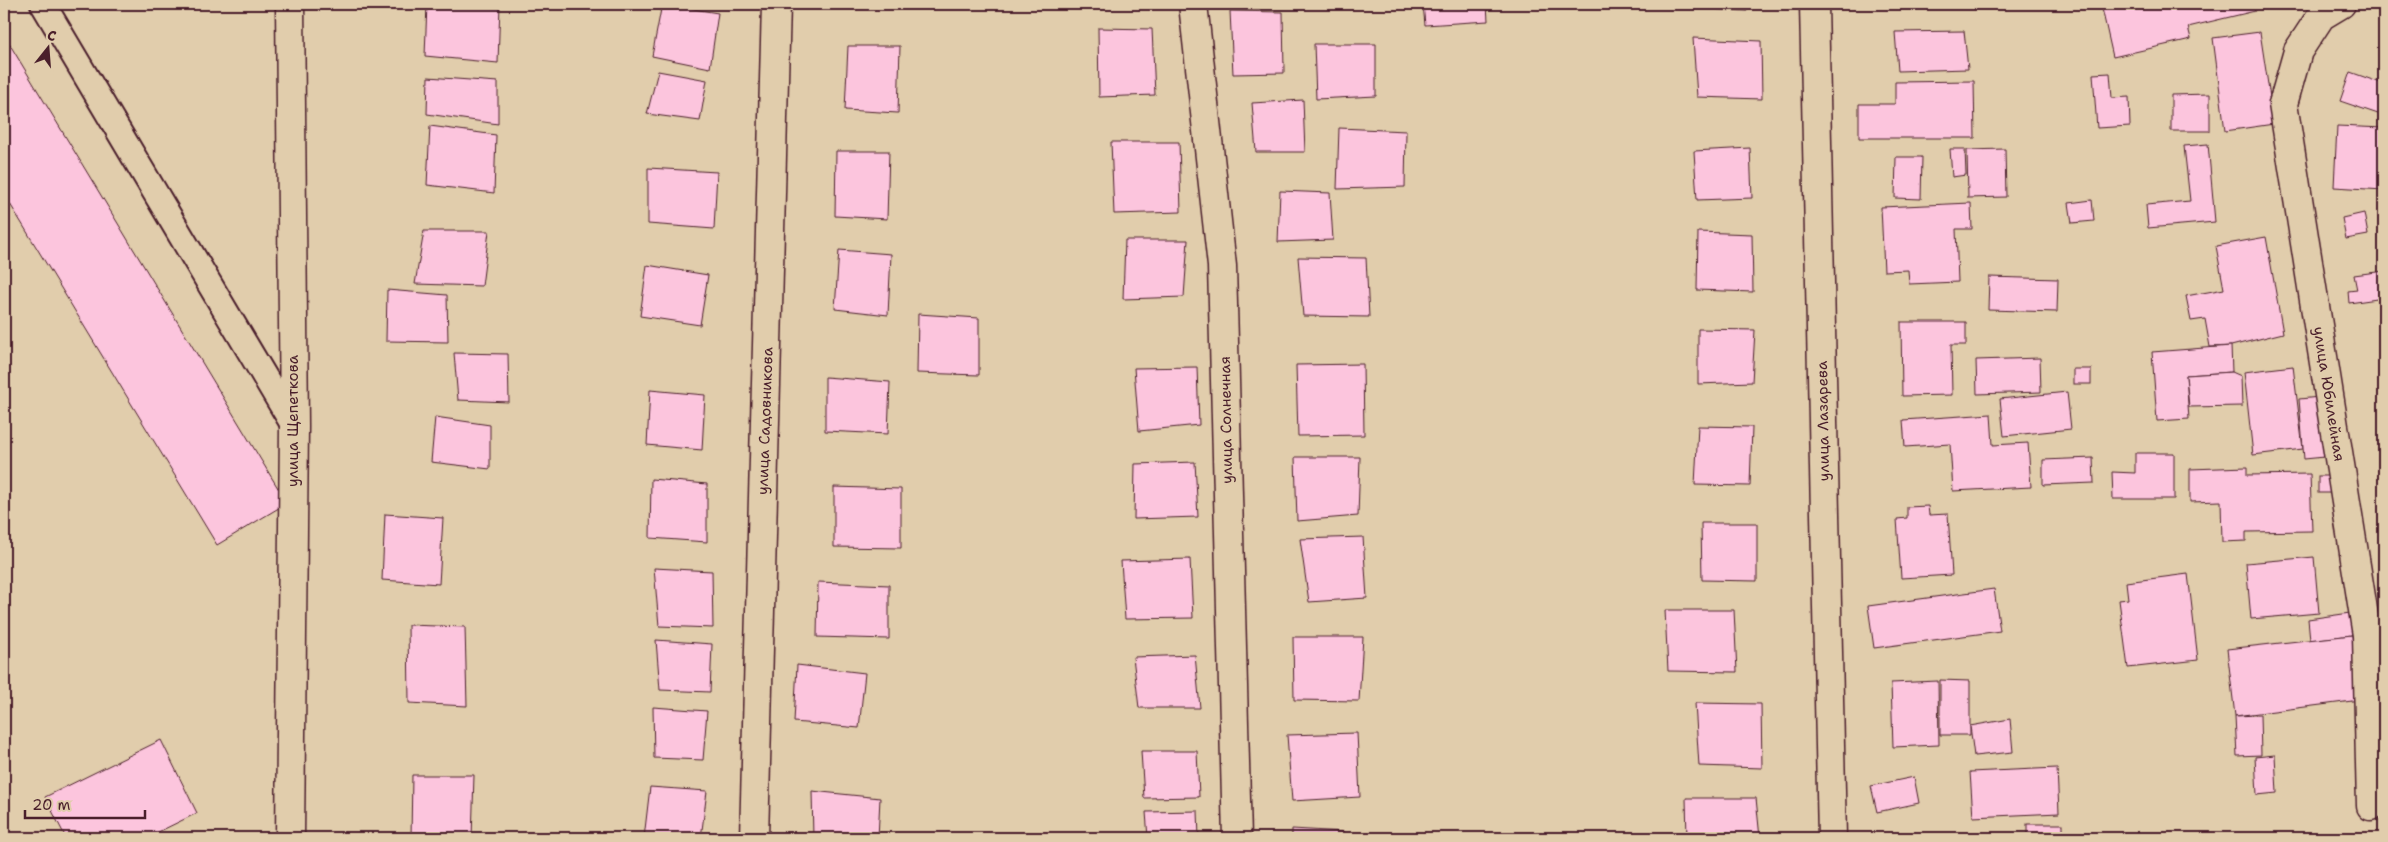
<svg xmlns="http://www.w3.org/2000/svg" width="2388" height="842" viewBox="0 0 2388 842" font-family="'Shantell Sans',sans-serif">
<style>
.building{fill:#fcc5dd;stroke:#4a1f2b}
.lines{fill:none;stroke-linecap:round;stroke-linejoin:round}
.service-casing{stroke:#4a1f2b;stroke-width:28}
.minor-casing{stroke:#4a1f2b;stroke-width:31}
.tertiary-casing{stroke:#4a1f2b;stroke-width:31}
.service{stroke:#e1cdac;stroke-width:24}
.minor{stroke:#e1cdac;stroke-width:28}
.tertiary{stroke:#e1cdac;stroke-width:28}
.labels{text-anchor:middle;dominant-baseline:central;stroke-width:4;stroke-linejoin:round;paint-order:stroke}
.street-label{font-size:15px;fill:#4a1f2b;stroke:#e1cdac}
</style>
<rect width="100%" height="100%" fill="#e1cdac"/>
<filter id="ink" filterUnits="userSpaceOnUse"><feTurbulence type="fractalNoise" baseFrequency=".02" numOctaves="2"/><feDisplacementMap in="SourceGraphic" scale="10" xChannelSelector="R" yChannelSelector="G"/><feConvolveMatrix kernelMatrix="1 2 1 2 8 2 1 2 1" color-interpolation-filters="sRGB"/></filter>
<g filter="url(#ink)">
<g class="building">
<path d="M427 4H500L498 63 425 56Z"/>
<path d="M662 4 718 13 710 68 652 56Z"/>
<path d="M1423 4H1487L1488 21 1425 25Z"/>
<path d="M1686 4H1747V11L1686 8Z"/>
<path d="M2101 4H2253L2255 11 2188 27 2191 39 2113 57Z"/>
<path d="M1230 11 1283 12 1284 73 1233 74Z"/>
<path d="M1098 28 1152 29 1155 95 1099 97Z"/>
<path d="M1964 31 1968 69 1898 71 1895 32Z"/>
<path d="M2260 32 2274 124 2225 131 2213 38Z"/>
<path d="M4 35 287 503 217 545 4 194Z"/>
<path d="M1693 38 1761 41 1762 99 1697 97Z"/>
<path d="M1314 44H1376V96L1316 99Z"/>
<path d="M848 46H900L898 113 845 110Z"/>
<path d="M658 71 707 80 700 121 647 114Z"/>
<path d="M2350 72 2384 84V116L2340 101Z"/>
<path d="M2110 73 2112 98 2129 97 2130 126 2097 128 2093 74Z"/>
<path d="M428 77 498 82V124L427 114Z"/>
<path d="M1974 81 1975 138H1859V104H1895V82Z"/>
<path d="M2210 94V131H2171V95Z"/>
<path d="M1303 100 1305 152H1256L1252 103Z"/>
<path d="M430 126 496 135 494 193 427 185Z"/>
<path d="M2337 126 2384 128V190L2334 187Z"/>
<path d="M1339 128 1406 131 1405 187 1337 189Z"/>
<path d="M1111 142H1179L1181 212 1114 214Z"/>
<path d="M2208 144 2215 222 2148 228 2146 205 2190 201 2184 146Z"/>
<path d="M1750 148 1752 198 1697 200 1694 151Z"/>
<path d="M1950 149H1965L1966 175 1952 177Z"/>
<path d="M2005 149 2006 197 1968 198 1967 150Z"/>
<path d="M836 151H889L887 219 835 216Z"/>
<path d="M1896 157H1922L1921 199 1895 198Z"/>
<path d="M648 168 717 172 714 229 648 224Z"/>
<path d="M1280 191 1330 193 1333 240 1278 242Z"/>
<path d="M2092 200 2094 221 2072 223 2069 203Z"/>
<path d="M1971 203 1972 229H1956L1958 282 1909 284 1908 270 1884 271 1881 207Z"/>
<path d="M2364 213 2368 235 2346 239 2342 218Z"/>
<path d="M424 231H489L482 286 415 284Z"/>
<path d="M1698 232 1752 234 1753 292 1697 290Z"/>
<path d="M2266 237 2283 333 2231 346 2210 347 2205 319 2191 321 2186 296 2224 289 2216 246Z"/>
<path d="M1125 240H1188L1184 297 1123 299Z"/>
<path d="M839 250 891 254 888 315 835 309Z"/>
<path d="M1298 257 1366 258 1369 317 1303 316Z"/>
<path d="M647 265 708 275 700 325 640 316Z"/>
<path d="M2384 271V298L2349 303 2348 291 2357 290 2354 275Z"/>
<path d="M1989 277 2058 279 2057 312 1988 310Z"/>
<path d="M387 290 447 295 448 342 386 341Z"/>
<path d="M918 314 979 318V375L917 373Z"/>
<path d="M1901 322H1966V345H1951L1952 395 1902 396Z"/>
<path d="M1698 329 1755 330 1752 382 1698 384Z"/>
<path d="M2231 346 2232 372 2186 375 2189 419 2157 421 2152 352Z"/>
<path d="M454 353 508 354 509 402 458 400Z"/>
<path d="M2040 358 2041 392 1977 394 1976 360Z"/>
<path d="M1363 364 1364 435 1298 436 1296 365Z"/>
<path d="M2293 366 2303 449 2253 455 2244 372Z"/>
<path d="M1197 367 1199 425 1139 431 1134 368Z"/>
<rect x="2073" y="369" width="18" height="15"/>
<path d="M2232 372 2241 376 2242 406 2189 407 2186 375Z"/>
<path d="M825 377 890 382 888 434 825 431Z"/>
<path d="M650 390 705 395 702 450 647 445Z"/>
<path d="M2067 392 2071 429 2004 436 2000 399Z"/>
<path d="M2320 397 2325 457 2304 459 2299 399Z"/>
<path d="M1991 414 1993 445 2028 443 2031 487 1953 491 1950 444 1905 447 1903 420Z"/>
<path d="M435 417 490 425V469L431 462Z"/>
<path d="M1698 426 1752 427 1750 486 1695 485Z"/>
<path d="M2135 453H2174V499H2113L2112 472 2135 473Z"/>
<path d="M1295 457H1360L1358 516 1297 521Z"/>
<path d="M2093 458 2094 483 2043 485V460Z"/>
<path d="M1195 462 1198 517 1134 519 1135 464Z"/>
<path d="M2247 467V475L2310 474 2312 531 2246 532V541L2222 542 2221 501 2190 502V469Z"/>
<rect x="2318" y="476" width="19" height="17"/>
<path d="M651 479 707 484V542L650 538Z"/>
<path d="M834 487 901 489V548L834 547Z"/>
<path d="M1928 506 1929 515 1948 514 1952 575 1901 578 1897 519 1907 518V507Z"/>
<path d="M385 514 443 518 439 584 382 580Z"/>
<path d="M1701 523H1757V581L1702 580Z"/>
<path d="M1363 537 1367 598 1309 602 1300 539Z"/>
<path d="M2314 557 2319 613 2251 619 2246 563Z"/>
<path d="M1190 559 1193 618 1125 619 1121 561Z"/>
<path d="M654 568 712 571 713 628 659 626Z"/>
<path d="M2188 574 2198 660 2128 668 2119 600 2128 599 2126 582Z"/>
<path d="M818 582 889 585V639L817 637Z"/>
<path d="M1994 589 2000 631 1874 648 1868 606Z"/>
<path d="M1665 610H1734L1737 672 1668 671Z"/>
<path d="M2350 613 2352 635 2310 640 2308 619Z"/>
<path d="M2384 618V657H2382L2380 619Z"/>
<path d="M408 625 465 627 467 706 409 703Z"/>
<path d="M2352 635 2360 700 2235 716 2227 649Z"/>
<path d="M1293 637H1363L1359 701 1294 700Z"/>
<path d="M656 640 712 644 710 692 660 690Z"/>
<path d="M1195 655 1200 708H1139L1133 657Z"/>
<path d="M797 665 865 673 859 728 794 722Z"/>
<path d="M1940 680 1970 681V735H1940Z"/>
<path d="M1938 681 1939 745 1893 747 1891 683Z"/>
<path d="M1695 703 1761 704 1762 768 1699 766Z"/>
<path d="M653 707 707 711 703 760 654 758Z"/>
<path d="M2260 715 2261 755 2237 756 2235 716Z"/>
<path d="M2010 719 2013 752 1974 756 1970 726Z"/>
<path d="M1357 733 1360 797 1292 801 1287 735Z"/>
<path d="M161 740 197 813 146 838H66L45 797Z"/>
<path d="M1141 751H1197L1199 797 1144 798Z"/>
<path d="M2275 755 2277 793 2257 795 2255 757Z"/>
<path d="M2057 768 2059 813 1973 817 1970 772Z"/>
<path d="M412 775H474L472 838H411Z"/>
<path d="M1914 777 1919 803 1877 812 1871 786Z"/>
<path d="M650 787 707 791 701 838H644Z"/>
<path d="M812 791 880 798 878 838H813Z"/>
<path d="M1686 798H1756L1760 838H1687Z"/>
<path d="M1198 811 1199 838H1148L1146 812Z"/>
<rect x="2027" y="824" width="36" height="14"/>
<path d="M1292 829 1345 832V838H1292Z"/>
</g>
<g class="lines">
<g class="service-casing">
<path id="service" d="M43 4 294 426"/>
</g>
<g class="minor-casing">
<g id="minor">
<path d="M1193 4 1222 266 1237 838"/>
<path d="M2341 4 2321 16 2298 51 2283 104 2367 635 2371 806"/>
<path d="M290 838 294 426 290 4"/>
<path d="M754 838 776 4"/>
</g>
</g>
<g class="tertiary-casing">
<path id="tertiary" d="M1814 4 1832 838"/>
</g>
<use href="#service" class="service"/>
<use href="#minor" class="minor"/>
<use href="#tertiary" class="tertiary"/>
</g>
</g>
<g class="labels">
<g class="street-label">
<text transform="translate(2329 394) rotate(81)">улица Юбилейная</text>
<text transform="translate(1226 420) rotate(-91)">улица Солнечная</text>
<text transform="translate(293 421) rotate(-90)">улица Щепеткова</text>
<text transform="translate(765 421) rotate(-88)">улица Садовникова</text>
<text transform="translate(1823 421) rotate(-91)">улица Лазарева</text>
</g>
</g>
<rect width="2388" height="842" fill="none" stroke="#e1cdac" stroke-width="20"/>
<rect x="10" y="10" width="2368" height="822" fill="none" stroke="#4a1f2b" stroke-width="2" filter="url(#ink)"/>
<g transform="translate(48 48) rotate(17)" stroke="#e1cdac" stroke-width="4" paint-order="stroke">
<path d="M0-4L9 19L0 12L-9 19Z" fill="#4a1f2b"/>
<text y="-8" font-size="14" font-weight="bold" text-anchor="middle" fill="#4a1f2b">С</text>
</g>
<path d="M25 810v8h120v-8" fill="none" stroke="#4a1f2b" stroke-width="2.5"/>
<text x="32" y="810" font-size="15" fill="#4a1f2b" stroke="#e1cdac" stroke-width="4" paint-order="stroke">20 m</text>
</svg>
